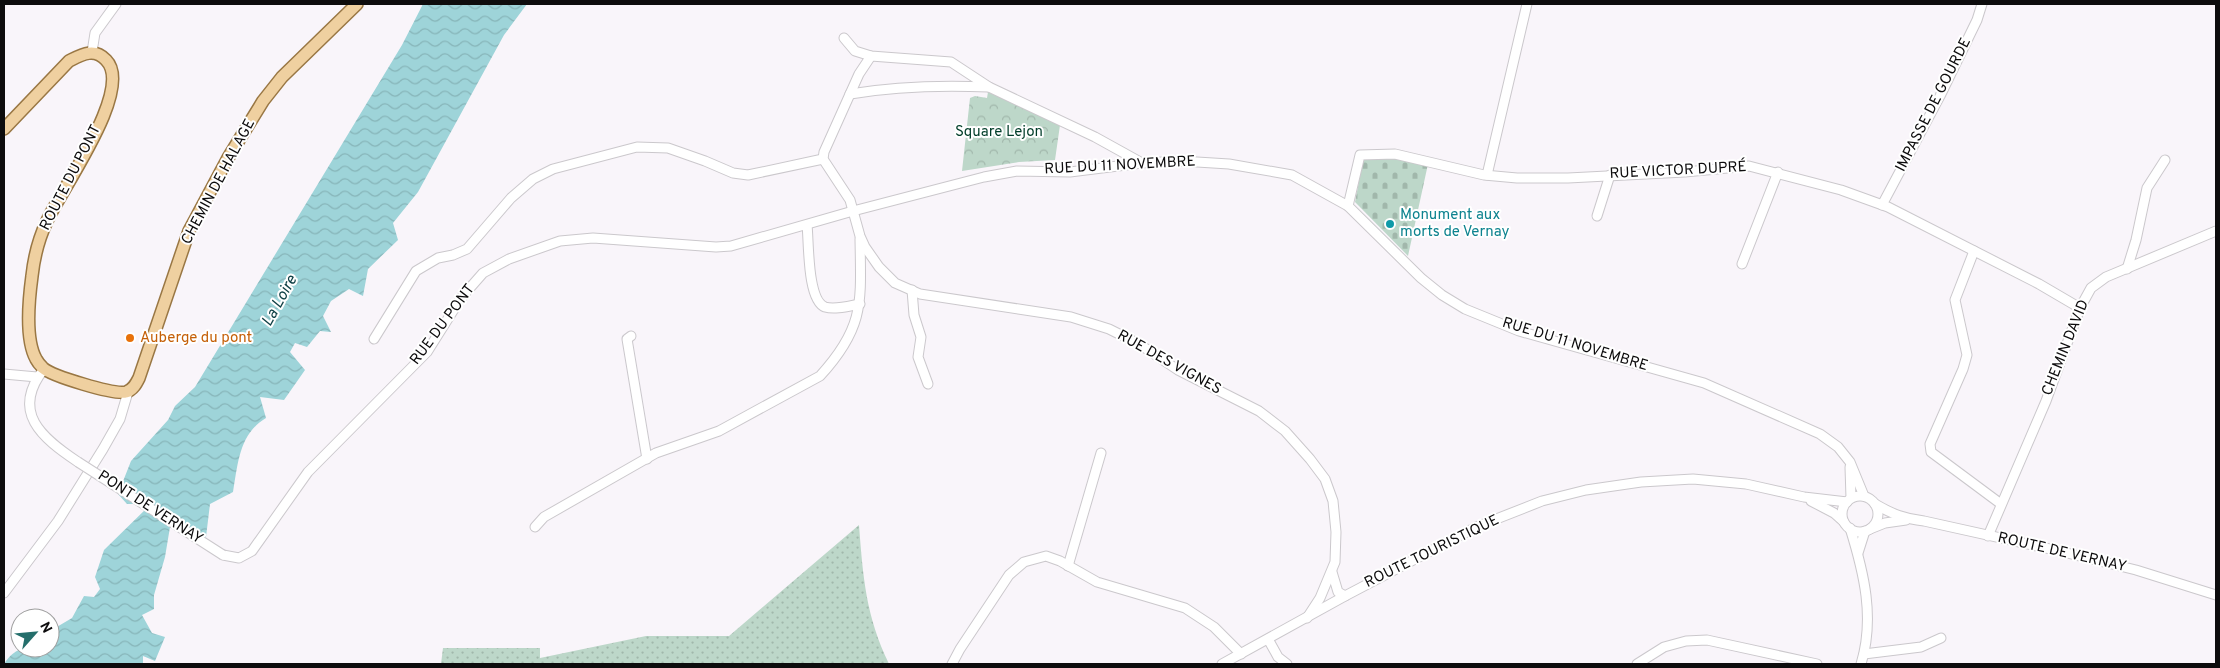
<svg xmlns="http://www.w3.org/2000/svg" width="2220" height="668" viewBox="0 0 2220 668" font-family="Overpass,sans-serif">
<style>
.grass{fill:url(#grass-dots)}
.forest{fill:url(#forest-crowns)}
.cemetery{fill:url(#cemetery-stones)}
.water{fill:url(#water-waves)}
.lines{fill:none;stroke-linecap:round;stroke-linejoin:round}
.minor-casing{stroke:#cbc8cc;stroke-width:11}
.major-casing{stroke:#974;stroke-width:14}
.minor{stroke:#fff;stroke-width:9}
.major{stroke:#efd0a0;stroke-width:11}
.minor-bridge-casing{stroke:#cbc8cc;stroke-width:11;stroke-linecap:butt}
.minor-bridge{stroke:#fff;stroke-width:9}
.culture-dot{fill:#0f9aa8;stroke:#fff;stroke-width:2}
.food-dot{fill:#e8710a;stroke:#fff;stroke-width:2}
.labels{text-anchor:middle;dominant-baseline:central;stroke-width:4;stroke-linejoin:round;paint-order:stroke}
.street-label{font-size:15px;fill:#0d0c0d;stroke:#fff}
.park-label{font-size:15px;fill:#003d29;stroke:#fff}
.culture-label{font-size:15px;fill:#0d838f;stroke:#fff;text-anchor:start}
.food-label{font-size:15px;fill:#c56008;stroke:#fff;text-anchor:start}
.water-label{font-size:16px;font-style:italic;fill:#104146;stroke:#fff}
</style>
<defs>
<pattern id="grass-dots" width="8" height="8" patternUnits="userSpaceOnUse" patternTransform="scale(1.25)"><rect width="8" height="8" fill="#bdd7c9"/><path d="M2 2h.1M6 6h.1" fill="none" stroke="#a1b7ab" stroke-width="1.8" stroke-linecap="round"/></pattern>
<pattern id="forest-crowns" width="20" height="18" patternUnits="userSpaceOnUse" patternTransform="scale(1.25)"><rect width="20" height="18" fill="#bdd7c9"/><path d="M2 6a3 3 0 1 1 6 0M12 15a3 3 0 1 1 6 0" fill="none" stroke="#a1b7ab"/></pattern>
<pattern id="cemetery-stones" width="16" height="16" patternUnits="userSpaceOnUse" patternTransform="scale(1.25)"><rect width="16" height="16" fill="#bdd7c9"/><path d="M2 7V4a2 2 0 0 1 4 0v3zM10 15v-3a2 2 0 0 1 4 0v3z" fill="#a1b7ab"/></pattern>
<pattern id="water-waves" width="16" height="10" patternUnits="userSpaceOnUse" patternTransform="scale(1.25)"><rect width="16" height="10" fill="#9ed4d9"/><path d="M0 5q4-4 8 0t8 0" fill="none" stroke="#87b5b9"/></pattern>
</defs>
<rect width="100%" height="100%" fill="#f9f5fa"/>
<path class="grass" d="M859 525C863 578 866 616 889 664H441L443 648H540V658L646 636H729Z"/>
<path class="forest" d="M988 92 1060 125 1055 160 1019 162 962 171 970 98 975 96 987 98Z"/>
<path class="cemetery" d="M1394 158 1428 164 1408 256 1355 202 1363 160Z"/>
<path class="water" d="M423 4H527L504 35 418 192 393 223 398 240 368 269 363 296 349 289 331 301 323 316 331 332 320 331 307 347 295 343 290 352 305 370 284 400 260 397 266 418C239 434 238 464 233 492L210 504 206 537 170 527 165 557 154 595V609L142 615 152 633 165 637 155 661 143 656V664H4C17 644 28 648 50 648V631L72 618 84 596 94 597 100 589 95 577 104 550 151 504H127L118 494 131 461 168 420 175 406 195 387 402 45Z"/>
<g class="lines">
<g class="minor-casing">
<g id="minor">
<path d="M844 38 855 51 871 56 951 62 989 87 1095 137 1142 163"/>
<path d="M92 52 95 33 116 4"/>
<path d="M871 56 859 74 824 152 823 159 850 200 860 236 865 247 879 267 895 283 920 294 1071 317 1109 329 1139 344 1178 370 1259 411 1285 431 1310 459 1325 479 1333 501 1336 532 1335 562 1320 598 1307 618"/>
<path d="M850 94C897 86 942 85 989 87"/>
<path d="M1487 175 1527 4"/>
<path d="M1882 205 1940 96 1977 20 1982 4"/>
<path d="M1348 206 1360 155 1395 154 1484 175 1517 178H1568L1685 172 1749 166 1841 190 1888 207 2039 284 2080 308"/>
<path d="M1597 216 1610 175"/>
<path d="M807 225C809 242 807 300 825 307 835 310 849 306 860 304"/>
<path d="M1974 251 1955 300 1967 355 1963 369 1930 444 1931 452 2001 504"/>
<path d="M1742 264 1778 172"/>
<path d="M2127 269 2136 240 2147 188 2165 160"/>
<path d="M912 290 914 315 921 337 918 357 928 384"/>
<path d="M631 336 627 339 647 459"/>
<path d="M374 339 416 271 438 258 453 255 467 249 511 198 533 179 553 169 637 147 668 148 705 161 733 173 748 175 823 159"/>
<path d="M44 369C10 412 42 438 78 462"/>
<path d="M4 374 37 377"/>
<path d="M1850 467 1851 498"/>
<circle cx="1860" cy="514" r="18"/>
<path d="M1811 501 1834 513 1844 522"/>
<path d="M1875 504C1892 514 1905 519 1924 521L2059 551 2136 570 2216 595"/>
<path d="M535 527 544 517 656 453 719 431 820 376C865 327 861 302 860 239"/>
<path d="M1850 528C1864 573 1875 618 1861 664"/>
<path d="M1870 529 1885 523 1906 520"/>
<path d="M1988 536 2046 401 2080 308 2091 288 2106 277 2216 231"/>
<path d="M1858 553 1865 531"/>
<path d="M223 555 239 558 252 551 308 472 427 352 461 298 483 273 509 259 560 241 593 238 716 247 731 246 853 211 984 177 1017 171 1070 172 1142 163 1181 161 1229 164 1292 175 1348 206 1421 278 1442 295 1465 309 1519 331 1704 383 1820 434 1838 447 1850 462 1864 496"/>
<path d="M1068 566 1101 453"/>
<path d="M1332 572 1338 592 1345 596"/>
<path d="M4 593 58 521 103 449 120 419 128 392"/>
<path d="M1268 639 1278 657 1287 664"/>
<path d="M1864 654 1921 647 1941 638"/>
<path d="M952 664 960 649 1009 575 1024 562 1046 556 1060 561 1097 582 1185 608 1214 627 1241 654"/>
<path d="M1222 664 1345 596 1476 527 1542 501 1586 490 1641 482 1693 479 1746 484 1804 497 1847 502"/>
<path d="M1637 664 1664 647 1686 641 1707 640 1817 664"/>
</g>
</g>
<g class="major-casing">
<path id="major" d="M4 129 69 61C81 55 94 47 106 60 135 89 60 191 47 221 39 238 34 257 32 276 29 298 25 339 36 359 37 361 41 366 43 368 52 376 114 395 126 392 133 390 136 384 139 378L189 231 228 158 263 101 282 77 357 4"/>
</g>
<use href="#minor" class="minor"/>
<use href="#major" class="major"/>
<g class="minor-bridge-casing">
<path id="minor-bridge" d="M78 462 223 555"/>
</g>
<use href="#minor-bridge" class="minor-bridge"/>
</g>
<circle class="culture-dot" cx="1390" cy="224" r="5"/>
<circle class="food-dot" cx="130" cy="338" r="5"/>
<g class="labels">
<g class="street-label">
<text transform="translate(1934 105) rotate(-63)">IMPASSE DE GOURDE</text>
<text transform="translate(1120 166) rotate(-3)">RUE DU 11 NOVEMBRE</text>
<text transform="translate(1678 171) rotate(-3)">RUE VICTOR DUPRÉ</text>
<text transform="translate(71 178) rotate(-63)">ROUTE DU PONT</text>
<text transform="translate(219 182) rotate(-62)">CHEMIN DE HALAGE</text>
<text transform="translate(443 325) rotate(-53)">RUE DU PONT</text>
<text transform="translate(1575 345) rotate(17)">RUE DU 11 NOVEMBRE</text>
<text transform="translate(2066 348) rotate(-68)">CHEMIN DAVID</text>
<text transform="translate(1169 363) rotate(29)">RUE DES VIGNES</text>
<text transform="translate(150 508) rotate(33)">PONT DE VERNAY</text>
<text transform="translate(1432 552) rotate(-26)">ROUTE TOURISTIQUE</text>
<text transform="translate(2062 553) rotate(13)">ROUTE DE VERNAY</text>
</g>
<g class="park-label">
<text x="999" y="132">Square Lejon</text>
</g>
<g class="culture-label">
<text x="1400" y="215">Monument aux<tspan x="1400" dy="17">morts de Vernay</tspan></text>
</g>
<g class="food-label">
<text x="140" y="338">Auberge du pont</text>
</g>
<g class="water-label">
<text transform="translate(280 301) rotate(-61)">La Loire</text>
</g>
</g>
<rect width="2220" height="668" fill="none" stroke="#0d0c0d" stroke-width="10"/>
<g transform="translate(35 633) rotate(63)"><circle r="24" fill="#ffffff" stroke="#9e9e9e"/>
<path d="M0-4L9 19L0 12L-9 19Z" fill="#246e6b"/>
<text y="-8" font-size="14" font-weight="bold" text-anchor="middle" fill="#0d0c0d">N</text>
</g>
</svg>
